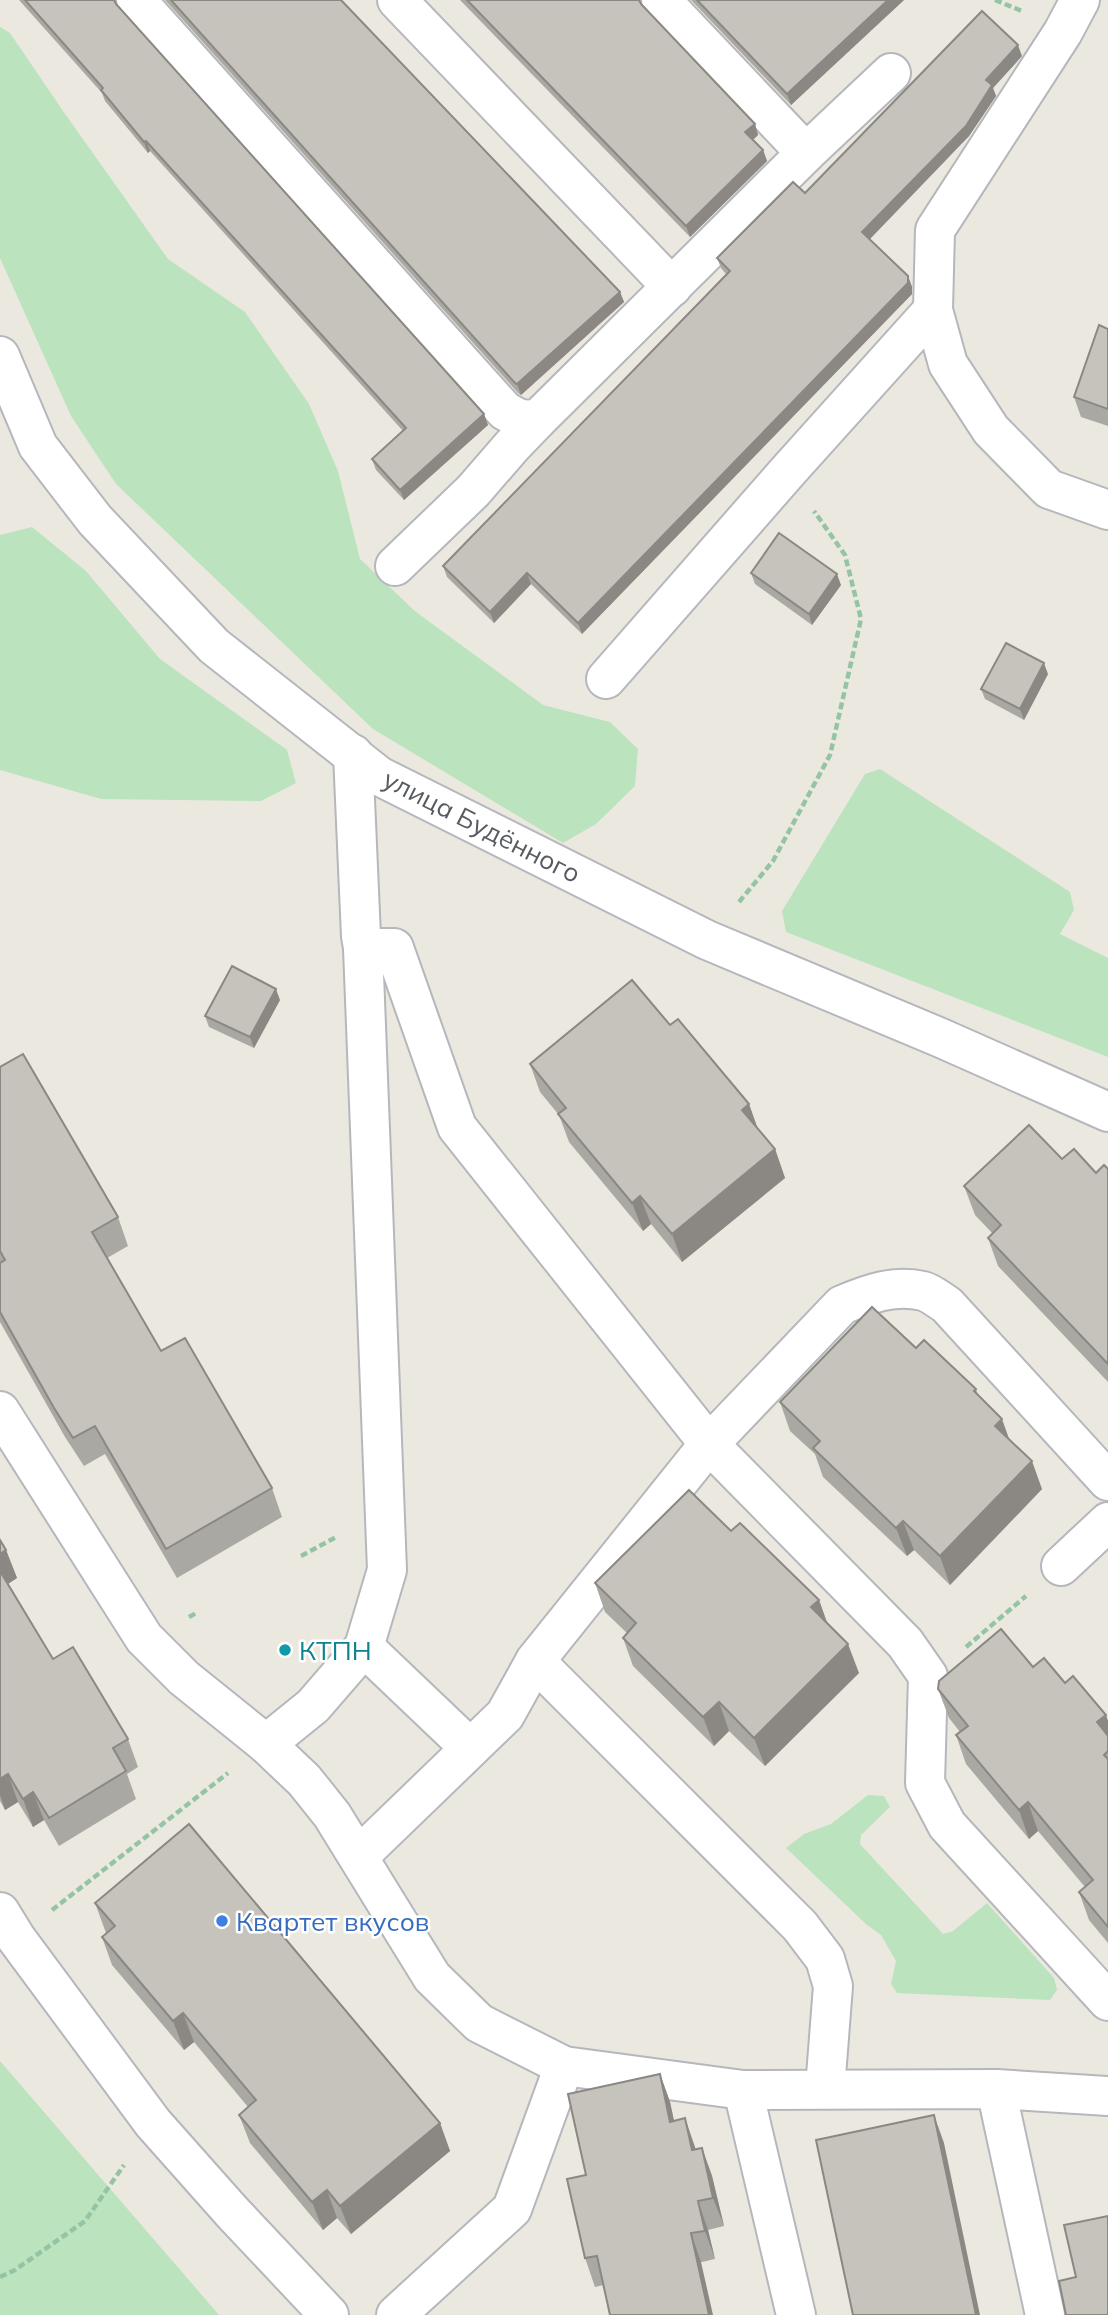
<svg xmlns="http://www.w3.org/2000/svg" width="1108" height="2315" viewBox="0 0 1108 2315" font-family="Mulish,sans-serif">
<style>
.green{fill:#bbe3bd}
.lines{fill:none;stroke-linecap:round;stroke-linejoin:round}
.minor-casing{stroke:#b5b7bc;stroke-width:42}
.path{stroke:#94c4a5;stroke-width:4.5;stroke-dasharray:7 3.5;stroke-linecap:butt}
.minor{stroke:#fff;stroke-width:38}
.wall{fill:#aaa8a2}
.shaded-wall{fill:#8b8884}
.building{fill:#c6c3bc;stroke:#8b8884;stroke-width:2}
.culture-dot{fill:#0f9aa8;stroke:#fff;stroke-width:2.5}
.shop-dot{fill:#3f7fe0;stroke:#fff;stroke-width:2.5}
.labels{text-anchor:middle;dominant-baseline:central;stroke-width:5;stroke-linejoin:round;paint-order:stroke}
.street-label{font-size:26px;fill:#585b60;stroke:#fff}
.culture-label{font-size:26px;fill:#0d838f;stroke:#fff;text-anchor:start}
.shop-label{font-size:26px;fill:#366cbe;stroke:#fff;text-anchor:start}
</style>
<rect width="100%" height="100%" fill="#ebe9df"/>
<g class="green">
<path d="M0 27 10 33 63 111 168 259 245 312 309 404 338 471 360 559 416 612 543 705 610 722 638 749 635 786 596 824 563 843 373 729 116 484 71 416 0 258Z"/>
<path d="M32 527 86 571 160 659 287 750 296 783 261 801 101 799 0 770V535Z"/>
<path d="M880 769 1070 892 1074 910 1060 934 1108 958V1057L786 932 782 911 865 774Z"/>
<path d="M868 1795 884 1796 890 1807 861 1835 860 1844 943 1934 953 1931 987 1903 1054 1978 1057 1990 1050 2000 897 1993 891 1984 896 1961 881 1935 867 1925 786 1848 804 1834 831 1824Z"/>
<path d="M0 2061 219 2315H0Z"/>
</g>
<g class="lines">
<g class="minor-casing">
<g id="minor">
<path d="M136 0 505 411 520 419 537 420 806 153 891 73"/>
<path d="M397 0 672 287"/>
<path d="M661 0 806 153"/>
<path d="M1080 0 1063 32 935 230 933 310 948 364 991 430 1049 489 1108 510"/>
<path d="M0 356 38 446 95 520 214 646 379 776 707 940 941 1038 1108 1112"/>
<path d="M395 566 473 491 512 446 537 420"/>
<path d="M606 679 789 470 933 310"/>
<path d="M363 948H394L457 1127 709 1444 905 1643 928 1676 925 1783 947 1825 1108 2001"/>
<path d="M0 1411 144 1638 184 1678 266 1744 304 1780 332 1815 432 1977 479 2023 564 2066 743 2090 996 2089 1045 2315"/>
<path d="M1061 1566 1108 1522"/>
<path d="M364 1647 470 1748"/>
<path d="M535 1661 800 1926 825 1959 833 1986 825 2089"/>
<path d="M266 1744 313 1706 364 1647 387 1570 363 948 361 936 353 754"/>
<path d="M359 1856 505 1715 535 1661 709 1444 842 1305C868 1294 895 1284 923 1291 931 1293 939 1300 947 1305L1108 1481"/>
<path d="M0 1912 16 1938 153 2123 232 2212 329 2315"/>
<path d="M996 2089 1108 2096"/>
<path d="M743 2090 796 2315"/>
<path d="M396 2315 512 2209 564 2066"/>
</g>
</g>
<g class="path">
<path d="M995 0 1022 11"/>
<path d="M739 902 773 861 830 755 861 619 845 555 814 511"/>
<path d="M301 1556 338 1536"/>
<path d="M189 1617 198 1612"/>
<path d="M966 1647 1026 1596"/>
<path d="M52 1910 228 1773"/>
<path d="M0 2277 15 2270 85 2221 124 2165"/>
</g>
<use href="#minor" class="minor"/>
</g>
<g class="wall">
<path d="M19 0H115L116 4 484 414 488 425 404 500 376 470 372 459 403 431 150 151 148 153 105 101 102 93Z"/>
<path d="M165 0H341L620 292 624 302 521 395 519 394Z"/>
<path d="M460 0H640V2L755 124 758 135 753 140 763 150 767 161 690 237Z"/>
<path d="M691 0H904L791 105Z"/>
<path d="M1022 56 993 88 996 96 969 136 870 239 908 276 912 287V294L582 634 531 584 494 623 447 577 443 566 726 274 721 268 717 258 805 193Z"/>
<path d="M1108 329V426L1081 417 1074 397Z"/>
<path d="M751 573 841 585 812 625 755 584Z"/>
<path d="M1048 674 1024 720 985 699 981 689Z"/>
<path d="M280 1000 254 1048 209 1027 205 1016Z"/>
<path d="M670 1025 749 1104 758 1129 775 1149 785 1178 682 1262 651 1224 643 1231 569 1142 559 1115 540 1092 530 1064Z"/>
<path d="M0 1067 118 1217 128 1246 107 1258 161 1351 272 1488 282 1517 177 1578 105 1454 84 1466 65 1437 0 1322Z"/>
<path d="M1062 1159 1096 1173 1108 1169V1382L998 1266 988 1238 993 1234 975 1215 964 1186Z"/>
<path d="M916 1348 976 1389 978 1395 1009 1439 1042 1489 950 1585 914 1550 907 1556 823 1477 815 1454 790 1431 780 1402Z"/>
<path d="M731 1531 819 1600 827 1622 859 1673 765 1766 729 1731 714 1746 633 1666 623 1638 627 1633 605 1612 595 1583Z"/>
<path d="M0 1540 6 1550 17 1578 8 1584 53 1659 128 1739 138 1767 127 1774 136 1799 59 1846 44 1820 33 1827 18 1802 5 1810 0 1801Z"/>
<path d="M1033 1667 1065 1683 1108 1721V1943L1089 1920 1079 1892 1085 1887 1038 1831 1029 1839 966 1764 956 1735 960 1732 949 1718 938 1689Z"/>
<path d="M95 1903 440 2123 450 2151 351 2234 337 2218 323 2230 250 2143 239 2115 248 2107 194 2042 184 2050 112 1965 102 1937 106 1933Z"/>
<path d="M660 2074 670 2102 674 2121 696 2149 702 2148 712 2176 724 2226 708 2230 715 2259 595 2287 585 2258 586 2175Z"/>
</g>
<g class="shaded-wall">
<path d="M888 0H904L791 105 787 94Z"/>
<path d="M1018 45 1022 56 993 88 996 96 969 136 866 243 862 232 986 80Z"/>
<path d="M755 124 758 135 749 143 745 132Z"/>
<path d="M146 141 150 151 148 153 144 142Z"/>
<path d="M763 150 767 161 690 237 686 226Z"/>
<path d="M908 276 912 287V294L582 634 578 623Z"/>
<path d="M620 292 624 302 521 395 517 384Z"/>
<path d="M484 414 488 425 404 500 400 490Z"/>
<path d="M527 573 531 584 494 623 490 612Z"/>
<path d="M837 574 841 585 812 625 809 614Z"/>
<path d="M1044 663 1048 674 1024 720 1020 709Z"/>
<path d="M276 989 280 1000 254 1048 250 1037Z"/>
<path d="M749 1104 759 1133 742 1110Z"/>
<path d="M775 1149 785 1178 682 1262 672 1234Z"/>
<path d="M640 1196 651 1224 643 1231 632 1203Z"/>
<path d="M1002 1419 1012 1447 995 1426Z"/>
<path d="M1032 1461 1042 1489 950 1585 940 1556Z"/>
<path d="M903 1521 914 1550 907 1556 896 1528Z"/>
<path d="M6 1550 17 1578 3 1587 0 1579V1554Z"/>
<path d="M819 1600 829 1629 811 1607Z"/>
<path d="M848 1644 859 1673 765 1766 754 1738Z"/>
<path d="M719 1702 729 1731 714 1746 703 1717Z"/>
<path d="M1106 1715 1108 1721V1750L1097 1722Z"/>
<path d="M8 1774 18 1802 5 1810 0 1795V1779Z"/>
<path d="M33 1792 44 1820 33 1827 23 1799Z"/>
<path d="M1028 1802 1038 1831 1029 1839 1019 1810Z"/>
<path d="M183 2013 194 2042 184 2050 173 2021Z"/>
<path d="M660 2074 670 2102 680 2150 670 2122Z"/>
<path d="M934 2115 944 2143 980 2315H976Z"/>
<path d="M685 2118 695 2147 702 2178 692 2150Z"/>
<path d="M440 2123 450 2151 351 2234 340 2206Z"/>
<path d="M702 2148 712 2176 724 2226 713 2198Z"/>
<path d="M327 2190 337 2218 323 2230 312 2202Z"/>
<path d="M698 2201 708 2230 715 2259 705 2231Z"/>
<path d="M691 2233 701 2262 713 2315H709Z"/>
</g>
<g class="building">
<path d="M25 0H114L116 4 484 414 400 490 372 459 406 428 146 141 144 142 101 90 103 88Z"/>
<path d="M171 0H341L620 292 517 384 515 383Z"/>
<path d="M467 0H639L641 4 755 124 745 132 763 150 686 226Z"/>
<path d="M697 0H888L787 94Z"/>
<path d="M982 11 1018 45 986 80 992 85 966 126 862 232 908 276V283L578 623 527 573 490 612 443 566 730 271 717 258 793 182 805 193Z"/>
<path d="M1099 325 1108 329V409L1074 397Z"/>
<path d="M779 533 837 574 809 614 751 573Z"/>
<path d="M1006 643 1044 663 1020 709 981 689Z"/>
<path d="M232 966 276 989 250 1037 205 1016Z"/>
<path d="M632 980 670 1025 678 1019 749 1104 742 1110 775 1149 672 1234 640 1196 632 1203 558 1114 566 1108 530 1064Z"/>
<path d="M23 1054 118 1217 92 1232 161 1351 185 1338 272 1488 166 1549 95 1426 73 1438 54 1408 0 1312V1263L5 1260 0 1251V1067Z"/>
<path d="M1029 1125 1062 1159 1074 1149 1096 1173 1104 1165 1108 1169V1364L988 1238 1001 1225 964 1186Z"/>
<path d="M872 1307 916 1348 924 1340 976 1389 974 1391 1002 1419 995 1426 1032 1461 940 1556 903 1521 896 1528 813 1448 820 1441 780 1402Z"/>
<path d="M689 1490 731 1531 740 1523 819 1600 811 1607 848 1644 754 1738 719 1702 703 1717 623 1638 636 1623 595 1583Z"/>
<path d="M0 1540 6 1550 0 1554Z"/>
<path d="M0 1571 53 1659 73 1647 128 1739 113 1748 126 1771 49 1818 33 1792 23 1799 8 1774 0 1779Z"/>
<path d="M1001 1629 1033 1667 1044 1658 1065 1683 1073 1676 1106 1715 1097 1722 1108 1736V1751L1104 1755 1108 1759V1927L1079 1892 1093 1880 1028 1802 1019 1810 956 1735 968 1726 938 1689 939 1681Z"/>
<path d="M189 1824 440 2123 340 2206 327 2190 312 2202 239 2115 256 2100 183 2013 173 2021 102 1937 115 1926 95 1903Z"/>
<path d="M660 2074 670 2122 685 2118 692 2150 702 2148 713 2198 698 2201 705 2231 691 2233 709 2315H610L597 2256 585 2258 567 2179 586 2175 568 2094Z"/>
<path d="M934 2115 976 2315H853L816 2140Z"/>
<path d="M1108 2216V2315H1066L1059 2281 1076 2277 1064 2225Z"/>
</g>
<circle class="culture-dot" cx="285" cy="1650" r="7"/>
<circle class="shop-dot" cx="222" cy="1921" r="7"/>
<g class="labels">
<g class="street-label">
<text transform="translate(482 826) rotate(27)">улица Будённого</text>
</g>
<g class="culture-label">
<text x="299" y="1650">КТПН</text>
</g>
<g class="shop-label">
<text x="236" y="1921">Квартет вкусов</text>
</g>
</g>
</svg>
